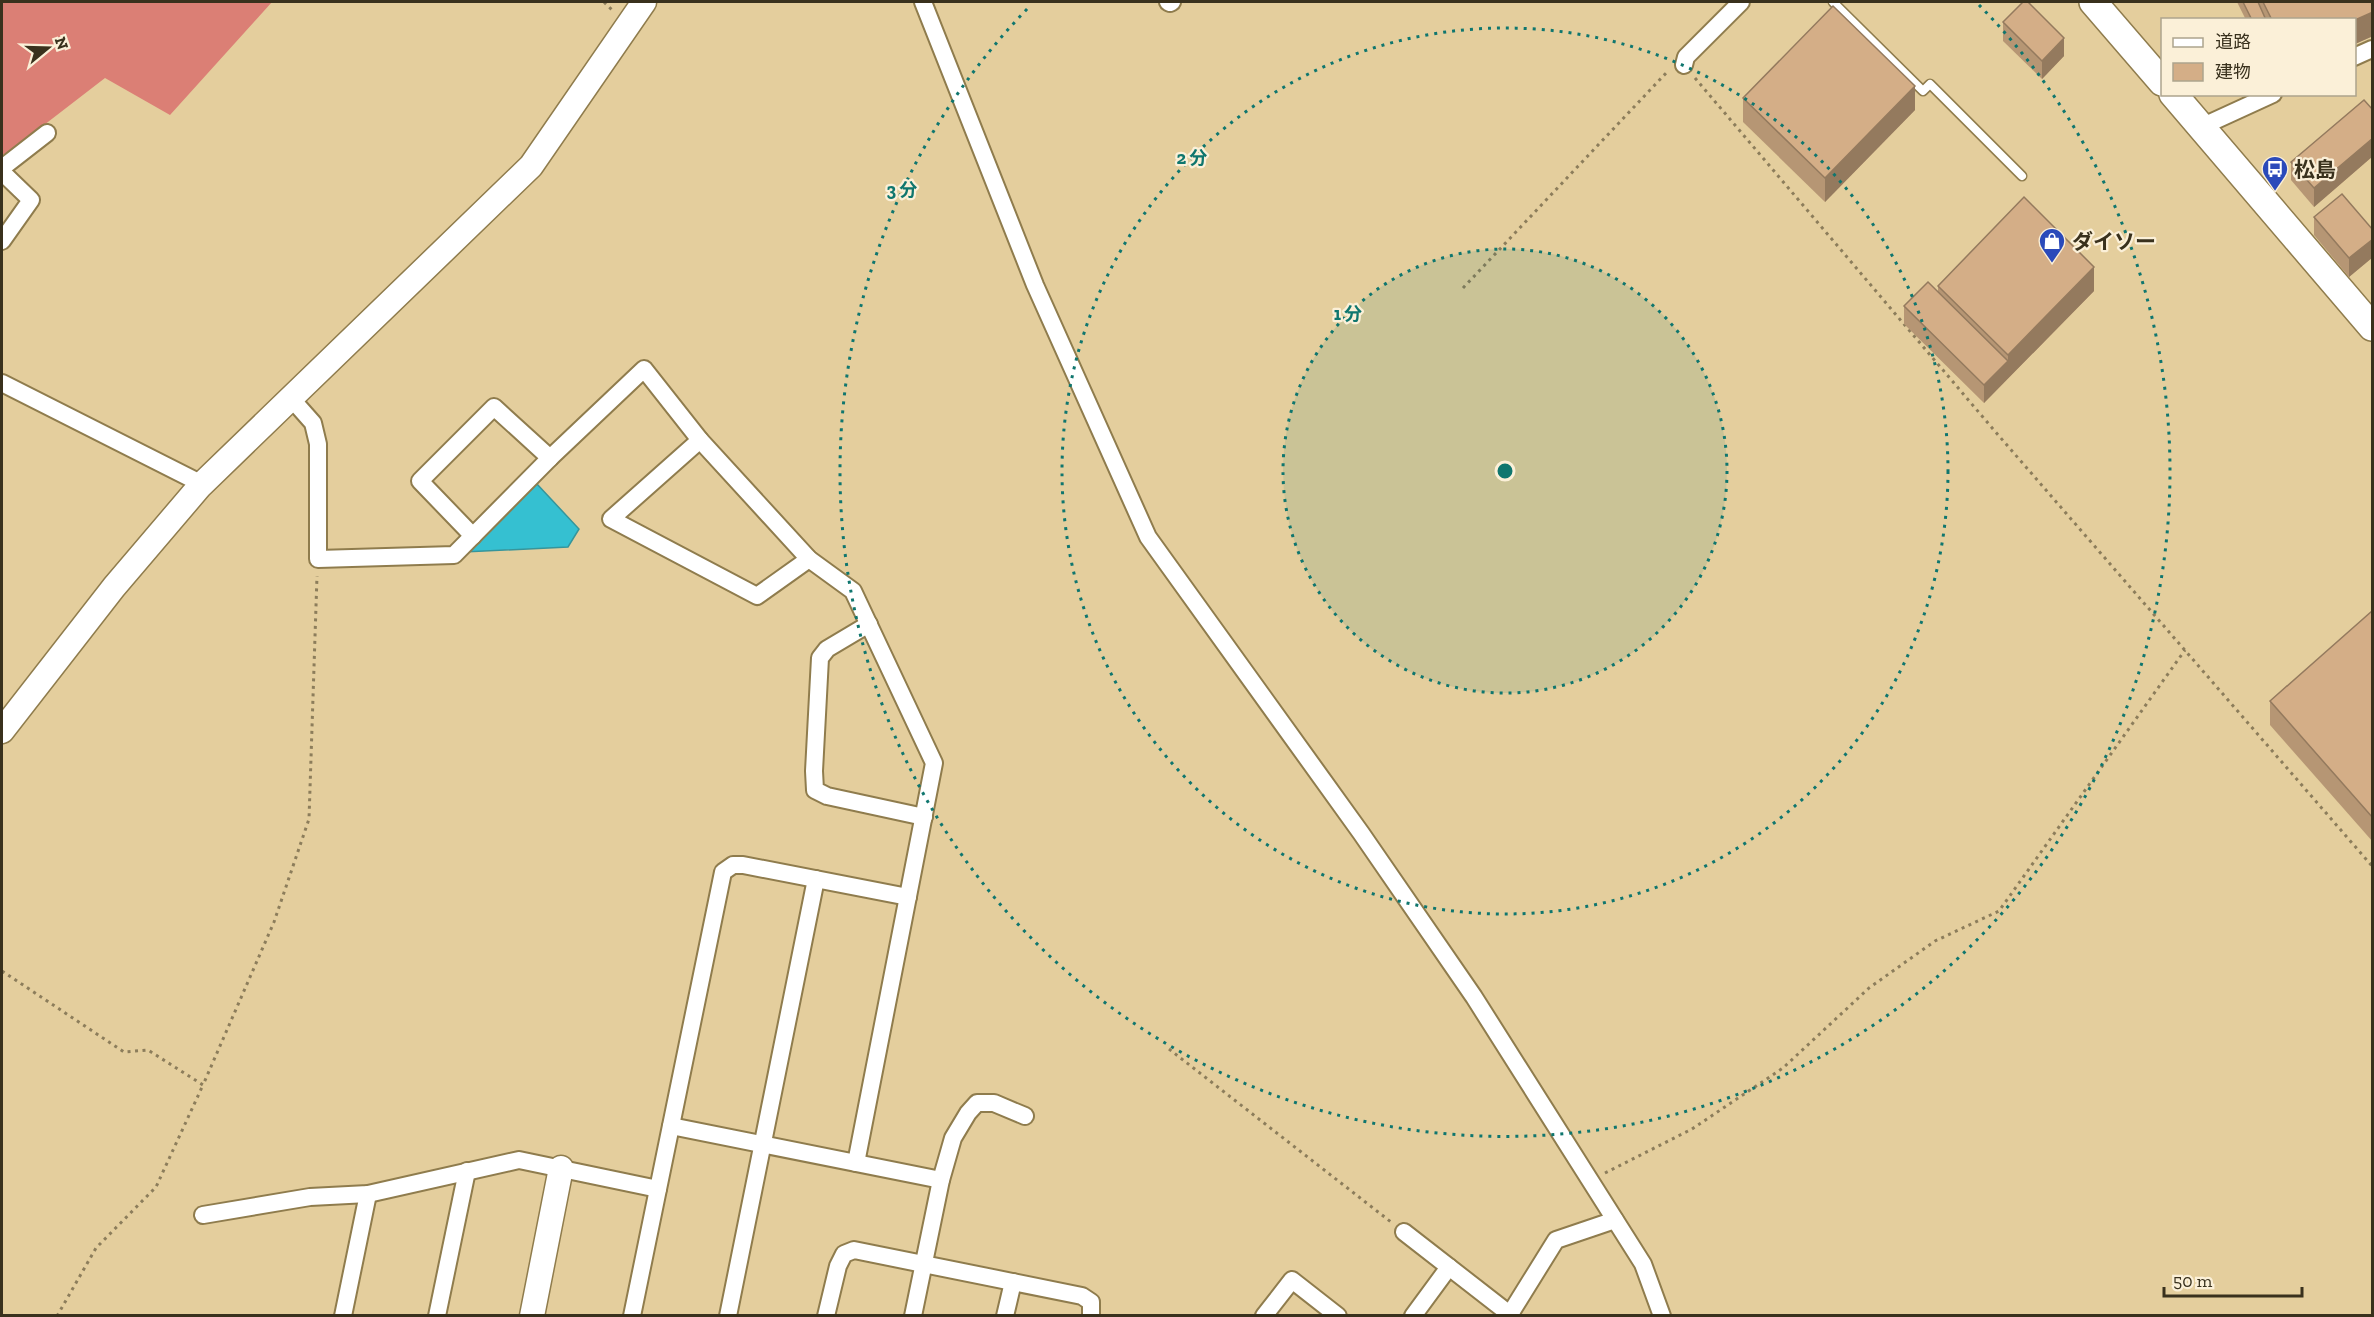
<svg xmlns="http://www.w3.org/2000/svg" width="2374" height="1317" viewBox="0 0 2374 1317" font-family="'Zilla Slab','Noto Sans JP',serif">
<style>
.forest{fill:#db7f75}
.water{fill:#35c0d1;stroke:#36959b;stroke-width:1.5}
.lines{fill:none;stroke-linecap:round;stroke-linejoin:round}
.lane-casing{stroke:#8f7c4d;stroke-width:11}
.street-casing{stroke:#8f7c4d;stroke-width:20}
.secondary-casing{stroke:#8f7c4d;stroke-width:27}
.primary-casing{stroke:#8f7c4d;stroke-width:30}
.path{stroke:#8c7d5b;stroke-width:3;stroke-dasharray:3 4.5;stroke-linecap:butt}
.lane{stroke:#fff;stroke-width:8}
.street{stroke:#fff;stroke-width:16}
.secondary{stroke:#fff;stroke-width:24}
.primary{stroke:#fff;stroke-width:27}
.wall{fill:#b69674}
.shaded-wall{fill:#947a5e}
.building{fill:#d4ae87;stroke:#947a5e;stroke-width:1.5}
.ring{fill:none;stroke:#0f766e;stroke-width:3;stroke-dasharray:3 6}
.labels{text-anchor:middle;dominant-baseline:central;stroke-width:4.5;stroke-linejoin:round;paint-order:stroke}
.poi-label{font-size:21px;font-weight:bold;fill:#39311d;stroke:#fbf0d8;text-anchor:start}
.centre{fill:#0f766e;stroke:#fbf0d8;stroke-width:3}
.ring-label{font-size:18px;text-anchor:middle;font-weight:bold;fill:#0f766e;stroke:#fbf0d8;stroke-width:4.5;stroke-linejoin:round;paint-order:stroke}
</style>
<rect width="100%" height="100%" fill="#e4ce9d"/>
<path class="forest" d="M2 2H272L170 115 105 78 9 152 2 155Z"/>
<path class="water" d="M536 483 579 529 568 547 465 552Z"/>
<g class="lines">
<g class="lane-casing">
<path id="lane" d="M1833 2 1923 91 1930 84 2022 176"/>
</g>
<g class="street-casing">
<g id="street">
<path d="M923 2 1035 285 1148 537 1361 833 1474 997 1643 1264 1662 1316"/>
<path d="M1168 2 1170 3 1172 2"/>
<path d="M2354 57 2372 49"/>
<path d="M1684 65 1686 57 1741 2"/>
<path d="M2201 127 2273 94"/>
<path d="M2 168 47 133"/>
<path d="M2 172 31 200 2 241"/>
<path d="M2 383 202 484"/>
<path d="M290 397 313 423 318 444V559L454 555 550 458 644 369 700 440 809 559 853 591 934 763 856 1163"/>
<path d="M700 440 611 519 757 596 809 559"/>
<path d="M473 536 420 481 494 407 550 458"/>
<path d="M869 624 827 649 820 658 814 771 815 790 827 796 924 817"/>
<path d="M671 1126 941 1180"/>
<path d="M203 1215 310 1197 368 1194 519 1160 658 1189"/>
<path d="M1404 1232 1512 1316"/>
<path d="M1510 1314 1556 1240 1615 1220"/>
<path d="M343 1316 368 1194"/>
<path d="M437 1316 467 1171"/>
<path d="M632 1316 723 872 733 865H743L908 897"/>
<path d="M728 1316 816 879"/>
<path d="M826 1316 838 1266 844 1254 854 1250 1082 1296 1091 1302V1316"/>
<path d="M913 1316 941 1180 953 1138 968 1113 977 1103H994L1025 1116"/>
<path d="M1005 1316 1013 1282"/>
<path d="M1264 1316 1292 1280 1338 1316"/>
<path d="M1413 1316 1449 1267"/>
</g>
</g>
<g class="secondary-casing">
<g id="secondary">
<path d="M2 731 114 587 200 486 531 166 644 2"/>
<path d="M532 1316 561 1168"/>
</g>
</g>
<g class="primary-casing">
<g id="primary">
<path d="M2093 2 2162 82"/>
<path d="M2173 94 2372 327"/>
</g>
</g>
<g class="path">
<path d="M604 2 613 11"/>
<path d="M1695 78 1993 429 2372 866"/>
<path d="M1463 288 1668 71"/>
<path d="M2 971 124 1052 148 1050 203 1085 274 922 309 819 317 576"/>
<path d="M1169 1049 1391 1222"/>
<path d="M1605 1173 1692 1129 1783 1068 1869 988 1935 941 1999 911 2185 650"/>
<path d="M57 1316 96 1248 156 1187 203 1085"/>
</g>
<use href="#lane" class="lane"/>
<use href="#street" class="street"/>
<use href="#secondary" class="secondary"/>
<use href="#primary" class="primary"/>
</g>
<g class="wall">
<path d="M2237 2H2373V36L2355 44V20H2246Z"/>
<path d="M2003 22 2064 56 2042 79 2003 41Z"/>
<path d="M1743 98 1915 110 1825 202 1743 122Z"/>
<path d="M2373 110V156L2314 207 2291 180V162Z"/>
<path d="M2314 217 2373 230V257L2349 277 2314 235Z"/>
<path d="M1938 286 2094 291 1984 403 1904 324V306L1938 291Z"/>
<path d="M2373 612V842L2270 725V701Z"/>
</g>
<g class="shaded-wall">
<path d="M2373 12V36L2355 44V20Z"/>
<path d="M2064 38V56L2042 79V61Z"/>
<path d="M1915 86V110L1825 202V178Z"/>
<path d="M2373 138V156L2314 207V188Z"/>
<path d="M2373 239V257L2349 277V258Z"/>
<path d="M2094 267V291L1984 403V385L2008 361V355Z"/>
</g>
<g class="building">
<path d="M2023 2H2028L2064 38 2042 61 2003 22Z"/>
<path d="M2243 2H2258L2266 20H2252Z"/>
<path d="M2263 2H2373V12L2355 20H2272Z"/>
<path d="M1833 6 1915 86 1825 178 1743 98Z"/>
<path d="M2364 100 2373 110V138L2314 188 2291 162Z"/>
<path d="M2342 194 2373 230V239L2349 258 2314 217Z"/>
<path d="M2024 197 2094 267 2008 355 1938 286Z"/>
<path d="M1928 282 2008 361 1984 385 1904 306Z"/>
<path d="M2372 611 2373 612V818L2270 701Z"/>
</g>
<circle cx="1505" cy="471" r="222" fill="#0f766e" fill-opacity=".12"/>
<g class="ring">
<circle cx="1505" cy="471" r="222"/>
<circle cx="1505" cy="471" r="443"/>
<path d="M1979 5A665 665 0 1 1 1031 5"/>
</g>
<defs>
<g id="bus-pin" transform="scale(1.35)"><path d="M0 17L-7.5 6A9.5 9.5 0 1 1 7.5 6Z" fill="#2b4aba" stroke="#fbf0d8"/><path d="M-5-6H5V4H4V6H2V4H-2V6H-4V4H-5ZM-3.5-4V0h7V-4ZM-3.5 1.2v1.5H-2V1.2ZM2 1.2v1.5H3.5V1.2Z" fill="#fff"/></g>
<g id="shop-pin" transform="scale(1.35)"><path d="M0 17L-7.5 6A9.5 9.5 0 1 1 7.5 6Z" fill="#2b4aba" stroke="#fbf0d8"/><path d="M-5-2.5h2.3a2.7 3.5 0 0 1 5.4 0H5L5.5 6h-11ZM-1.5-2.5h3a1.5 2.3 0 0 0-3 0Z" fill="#fff"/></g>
</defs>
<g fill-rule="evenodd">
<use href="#bus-pin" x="2275" y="169"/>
<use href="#shop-pin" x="2052" y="241"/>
</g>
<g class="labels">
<g class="poi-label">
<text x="2294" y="169">松島</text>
<text x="2072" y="241">ダイソー</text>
</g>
</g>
<circle cx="1505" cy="471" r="9" class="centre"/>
<g class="ring-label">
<text x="1192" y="164">2 分</text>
<text x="902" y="196">3 分</text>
<text x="1348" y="320">1 分</text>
</g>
<rect width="2374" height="1317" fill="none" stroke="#39311d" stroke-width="6"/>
<rect x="2161" y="18" width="195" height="78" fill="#fbf0d8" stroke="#ada48d" stroke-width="1.5"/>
<rect x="2173" y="38" width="30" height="9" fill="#ffffff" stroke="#ada48d" stroke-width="1.5"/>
<text x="2215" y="48" font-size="18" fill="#39311d">道路</text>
<rect x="2173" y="63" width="30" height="18" fill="#d4ae87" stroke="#ada48d" stroke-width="1.5"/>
<text x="2215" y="78" font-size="18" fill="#39311d">建物</text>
<g transform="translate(48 48) rotate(71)" stroke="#fbf0d8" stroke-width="4.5" paint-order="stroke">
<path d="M0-4.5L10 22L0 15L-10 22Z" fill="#39311d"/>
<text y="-9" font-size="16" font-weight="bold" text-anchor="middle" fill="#39311d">N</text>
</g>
<path d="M2164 1287v9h138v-9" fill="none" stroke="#39311d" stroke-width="3"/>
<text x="2173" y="1287" font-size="18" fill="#39311d" stroke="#fbf0d8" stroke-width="4.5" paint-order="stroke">50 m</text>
</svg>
